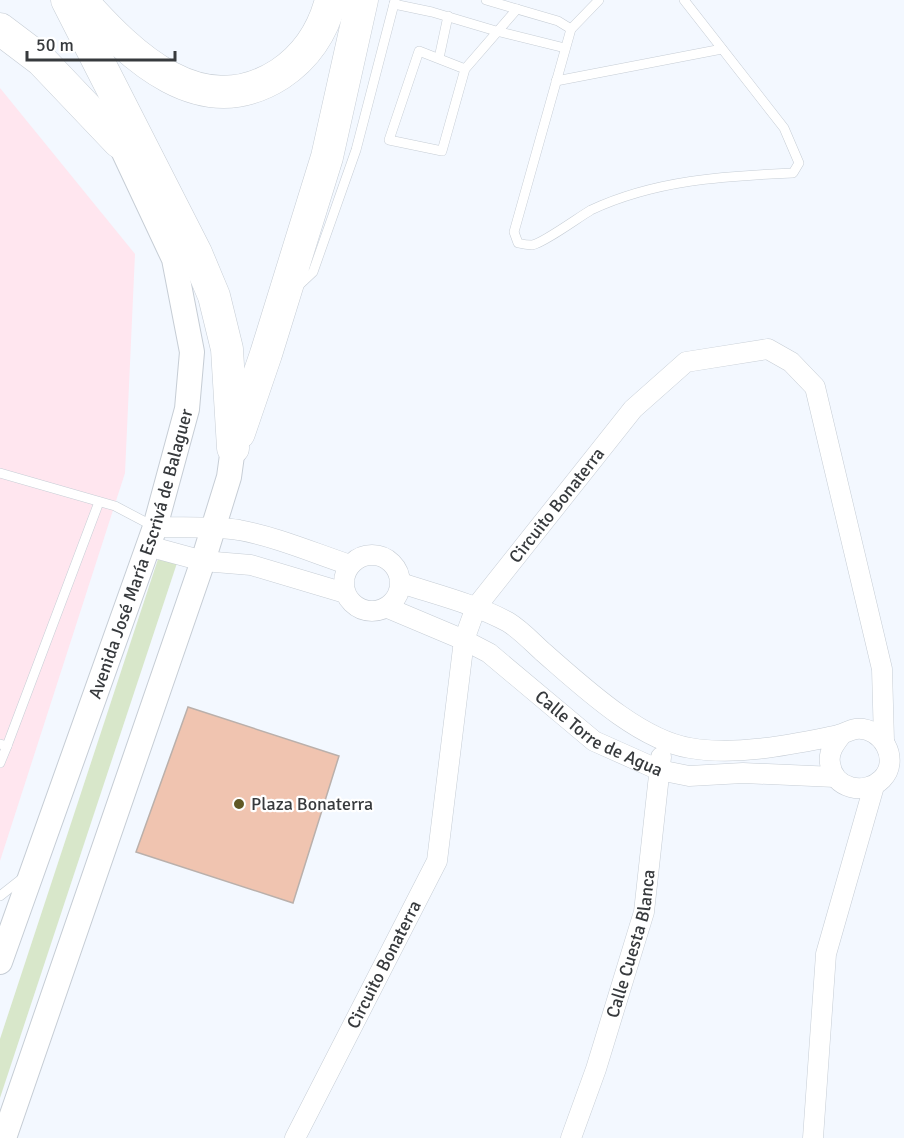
<svg xmlns="http://www.w3.org/2000/svg" width="904" height="1138" viewBox="0 0 904 1138" font-family="Signika,sans-serif">
<style>
.education{fill:#ffe6ef}
.green{fill:#d8e7ca}
.building{fill:#f0c4b0;stroke:#bab0ab;stroke-width:1.5}
.lines{fill:none;stroke-linecap:round;stroke-linejoin:round}
.service-casing{stroke:#c6cdd5;stroke-width:10}
.minor-casing{stroke:#c6cdd5;stroke-width:21}
.tertiary-casing{stroke:#c6cdd5;stroke-width:26}
.trunk-casing{stroke:#c6cdd5;stroke-width:33}
.service{stroke:#fff;stroke-width:9}
.minor{stroke:#fff;stroke-width:20}
.tertiary{stroke:#fff;stroke-width:24}
.trunk{stroke:#fff;stroke-width:32}
.poi-dot{fill:#615825;stroke:#fff;stroke-width:2}
.labels{text-anchor:middle;dominant-baseline:central;stroke-width:4.5;stroke-linejoin:round;paint-order:stroke}
.street-label{font-size:18px;fill:#373a3d;stroke:#fff}
.poi-label{font-size:18px;fill:#373a3d;stroke:#fff;text-anchor:start}
</style>
<rect width="100%" height="100%" fill="#f3f8ff"/>
<path class="education" d="M0 88 135 254 125 473 0 861Z"/>
<path class="green" d="M160 553 178 560 0 1098V1039Z"/>
<path class="building" d="M188 707 339 756 293 903 136 852Z"/>
<g class="lines">
<g class="service-casing">
<g id="service">
<path d="M486 0 558 21 571 29"/>
<path d="M599 0 571 29 514 232 518 243C522 244 528 245 532 245 542 244 579 217 591 210 655 180 724 176 793 173L799 163 784 128 684 0"/>
<path d="M394 4 432 12 496 31 565 48"/>
<path d="M439 58 448 16"/>
<path d="M465 69 419 51 389 140 442 151 465 69 517 9"/>
<path d="M556 81 722 49"/>
<path d="M297 287 313 272 356 150 395 0"/>
<path d="M0 473 115 506 153 526"/>
<path d="M0 744 7 746 0 763"/>
<path d="M7 746 99 502"/>
<path d="M0 896 24 877"/>
</g>
</g>
<g class="minor-casing">
<g id="minor">
<path d="M155 527C183 528 212 526 239 530 277 537 314 553 350 565"/>
<path d="M148 546 203 561 251 565 345 593"/>
<circle cx="372" cy="583" r="28"/>
<path d="M401 583C437 595 475 604 508 622 521 630 532 642 543 652 581 685 639 740 690 748 737 756 788 745 834 736 842 735 849 730 856 729 882 726 901 760 882 779 865 796 833 789 830 763 828 752 835 743 842 734"/>
<path id="s1" d="M388 608 464 640 489 653 594 741 659 770 689 776 743 773 835 777"/>
<path id="s2" d="M295 1138 437 861 464 640 476 607 633 409 686 362 768 349 791 362 815 387 882 669 884 741"/>
<path id="s3" d="M571 1138 596 1069 644 912 661 757"/>
<path d="M813 1138 826 954 874 786"/>
</g>
</g>
<g class="tertiary-casing">
<g id="tertiary">
<path id="s4" d="M0 962 155 527 187 409 192 352 174 259 119 142"/>
<path d="M4 1138 203 561 229 477 233 448"/>
</g>
</g>
<g class="trunk-casing">
<g id="trunk">
<path d="M67 0 196 253 214 296 227 349 233 448"/>
<path d="M81 0C131 56 201 125 280 74 307 56 323 31 331 0"/>
<path d="M0 29 41 60 119 142"/>
<path d="M239 433 266 354 327 157 362 0"/>
</g>
</g>
<use href="#service" class="service"/>
<use href="#minor" class="minor"/>
<use href="#tertiary" class="tertiary"/>
<use href="#trunk" class="trunk"/>
</g>
<circle class="poi-dot" cx="239" cy="804" r="6"/>
<g class="labels">
<g class="street-label">
<text stroke="none"><textPath href="#s2" startOffset="699">Circuito Bonaterra</textPath></text>
<text stroke="none"><textPath href="#s4" startOffset="432">Avenida José María Escrivá de Balaguer</textPath></text>
<text stroke="none"><textPath href="#s1" startOffset="248">Calle Torre de Agua</textPath></text>
<text stroke="none"><textPath href="#s3" startOffset="204">Calle Cuesta Blanca</textPath></text>
<text stroke="none"><textPath href="#s2" startOffset="195">Circuito Bonaterra</textPath></text>
</g>
<g class="poi-label">
<text x="251" y="804">Plaza Bonaterra</text>
</g>
</g>
<path d="M27 51v9h148v-9" fill="none" stroke="#373a3d" stroke-width="3"/>
<text x="36" y="51" font-size="18" fill="#373a3d" stroke="#ffffff" stroke-width="4.5" paint-order="stroke">50 m</text>
</svg>
